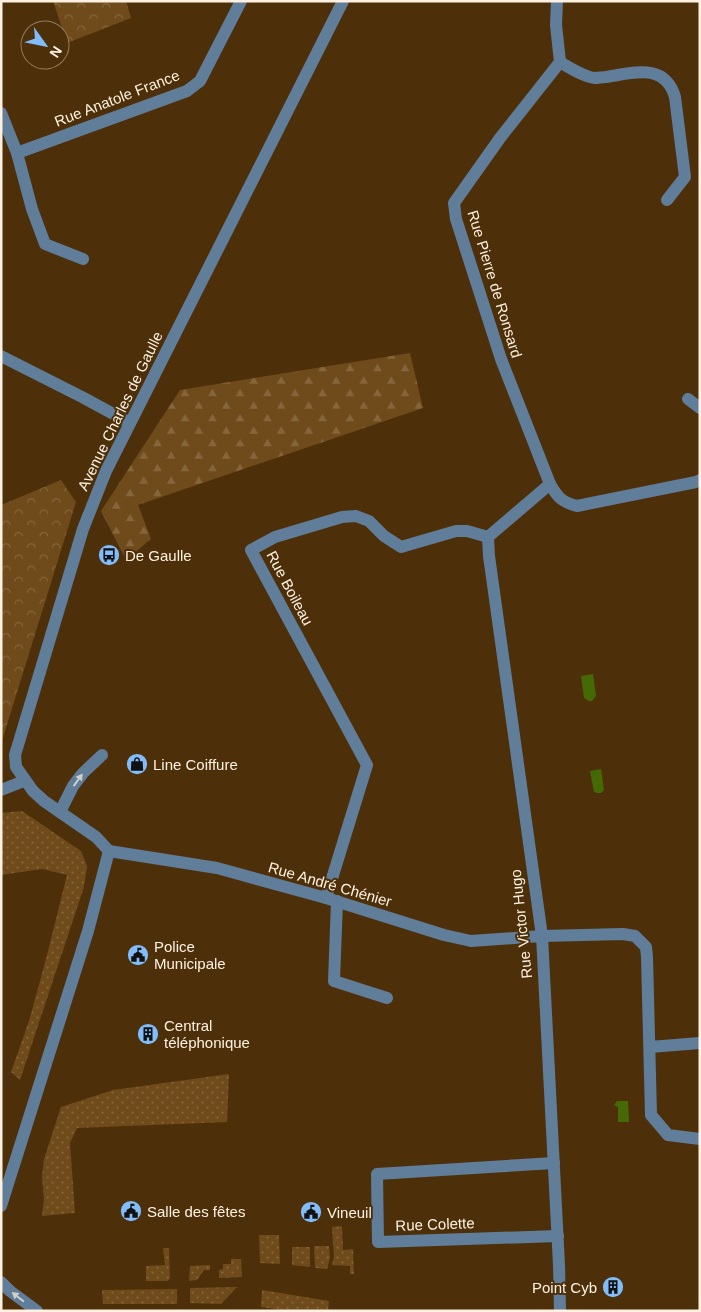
<svg xmlns="http://www.w3.org/2000/svg" width="701" height="1312" viewBox="0 0 701 1312" font-family="Arial,sans-serif">
<style>
.grass{fill:url(#grass-dots)}
.forest{fill:url(#forest-firs)}
.park{fill:url(#park-crowns)}
.water{fill:#456a05}
.lines{fill:none;stroke-linecap:round;stroke-linejoin:round}
.minor{stroke:#607d9a;stroke-width:12}
.oneway{fill:#cfcecc}
.labels{text-anchor:middle;dominant-baseline:central;stroke-width:4;stroke-linejoin:round;paint-order:stroke}
.street-label{font-size:15px;fill:#fef1e2;stroke:#4d3009}
.poi-label{font-size:15px;fill:#fef1e2;stroke:#4d3009;text-anchor:start}
</style>
<defs>
<pattern id="grass-dots" width="8" height="8" patternUnits="userSpaceOnUse" patternTransform="scale(1.25)"><rect width="8" height="8" fill="#6f4a1b"/><path d="M2 2h.1M6 6h.1" fill="none" stroke="#85653c" stroke-width="1.8" stroke-linecap="round"/></pattern>
<pattern id="forest-firs" width="22" height="20" patternUnits="userSpaceOnUse" patternTransform="scale(1.25)"><rect width="22" height="20" fill="#6f4a1b"/><path d="M5 1l3.5 6h-7zM16 11l3.5 6h-7z" fill="#85653c"/></pattern>
<pattern id="park-crowns" width="20" height="18" patternUnits="userSpaceOnUse" patternTransform="scale(1.25)"><rect width="20" height="18" fill="#6f4a1b"/><path d="M2 6a3 3 0 1 1 6 0M12 15a3 3 0 1 1 6 0" fill="none" stroke="#85653c"/></pattern>
</defs>
<rect width="100%" height="100%" fill="#4d3009"/>
<g class="grass">
<path d="M22 811 81 851 87 866 84 887 20 1080 11 1072 29 1021 46 959 67 875 42 869 1 875V813Z"/>
<path d="M229 1074 227 1122 77 1128 70 1143 75 1213 42 1216 44 1199 42 1177 44 1159 61 1107 113 1090Z"/>
<path d="M342 1226 343 1250 353 1249 354 1274H350V1266L332 1265 334 1257 332 1227Z"/>
<path d="M259 1235H279L280 1264 260 1263Z"/>
<path d="M314 1246H329L330 1258 327 1269 315 1268Z"/>
<path d="M292 1247H310V1267L292 1265Z"/>
<path d="M163 1248H169L170 1278 168 1281H146V1266L165 1265Z"/>
<path d="M231 1259H241L242 1277 219 1278V1270L223 1269V1264H231Z"/>
<path d="M210 1265V1270H204L197 1280 189 1281 190 1266Z"/>
<path d="M237 1287 221 1304 190 1303V1288Z"/>
<path d="M177 1289V1304H103L102 1290Z"/>
<path d="M262 1290 329 1301 328 1311H287L261 1307Z"/>
</g>
<path class="forest" d="M410 353 423 408 138 505 151 539 126 560 101 511 180 390Z"/>
<g class="park">
<path d="M53 1H126L131 18 67 43Z"/>
<path d="M61 480 76 502 1 744V505Z"/>
</g>
<g class="water">
<path d="M593 674 596 696 592 701H589L584 698 581 676Z"/>
<path d="M601 769 604 790 601 793H597L594 792 590 771Z"/>
<path d="M617 1101H628L629 1122H618V1107L614 1105Z"/>
</g>
<g class="lines">
<g class="minor">
<path d="M557 1 556 25 560 62 500 138 454 203 456 219 501 359 550 484C558 498 562 502 577 506L696 482 700 480"/>
<path d="M560 62C570 68 584 77 595 78 598 78 603 77 606 77 633 73 665 62 675 97L685 177 667 200"/>
<path d="M1 113 17 153 32 209 45 244 83 259"/>
<path d="M17 153 187 91 200 81 241 1"/>
<path d="M1 356 82 397 130 423"/>
<path d="M688 399 700 408"/>
<path d="M488 537 489 556 542 936 559 1265 560 1311"/>
<path d="M1 790 24 781"/>
<path d="M60 812 73 786 83 773 102 755"/>
<path d="M109 851 96 837 44 801 33 791 16 767 15 755 83 529 106 471 343 1"/>
<path d="M109 851 217 868 326 898 444 935 471 941 542 936 623 934 635 936 646 947 647 957 651 1115 668 1135 700 1139"/>
<path d="M326 898 367 765 251 550 275 537 342 517 356 516 369 521 384 536 401 547 456 531H467L488 537 550 484"/>
<path d="M337 901 334 981 387 998"/>
<path d="M650 1047 700 1043"/>
<path d="M554 1163 377 1174 378 1242 558 1236"/>
<path d="M1 1206 88 931 109 851"/>
<path d="M1 1282 10 1291 37 1311"/>
</g>
</g>
<defs><path id="oneway-solid" d="M-6-.8H1V-3.2L6.5 0L1 3.2V.8H-6Z" transform="scale(1.25)"/></defs>
<g class="oneway">
<use href="#oneway-solid" transform="translate(78 780) rotate(-54)"/>
<use href="#oneway-solid" transform="translate(18 1297) rotate(-142)"/>
</g>
<defs>
<g id="bus-disc" transform="scale(1.125)"><circle r="9.5" fill="#80bdfa" stroke="#4d3009"/><path d="M-5-6H5V4H4V6H2V4H-2V6H-4V4H-5ZM-3.5-4V0h7V-4ZM-3.5 1.2v1.5H-2V1.2ZM2 1.2v1.5H3.5V1.2Z" fill="#111"/></g>
<g id="shop-disc" transform="scale(1.125)"><circle r="9.5" fill="#80bdfa" stroke="#4d3009"/><path d="M-5-2.5h2.3a2.7 3.5 0 0 1 5.4 0H5L5.5 6h-11ZM-1.5-2.5h3a1.5 2.3 0 0 0-3 0Z" fill="#111"/></g>
<g id="civic-disc" transform="scale(1.125)"><circle r="9.5" fill="#80bdfa" stroke="#4d3009"/><path d="M-.6-6.5H3V-4.5H.6V-3L4-1V1h2V6H-6V1h2V-1L-.6-3ZM-1.2 2.5V6h2.4V2.5Z" fill="#111"/></g>
<g id="building-disc" transform="scale(1.125)"><circle r="9.5" fill="#80bdfa" stroke="#4d3009"/><path d="M-4-6H4V6H1V3H-1V6H-4ZM-2.5-4.3h1.7v1.8h-1.7ZM.8-4.3h1.7v1.8H.8ZM-2.5-1h1.7V.8h-1.7ZM.8-1h1.7V.8H.8Z" fill="#111"/></g>
</defs>
<g fill-rule="evenodd">
<use href="#bus-disc" x="109" y="555"/>
<use href="#shop-disc" x="137" y="764"/>
<use href="#civic-disc" x="138" y="955"/>
<use href="#building-disc" x="148" y="1034"/>
<use href="#civic-disc" x="131" y="1211"/>
<use href="#civic-disc" x="311" y="1212"/>
<use href="#building-disc" x="613" y="1287"/>
</g>
<g class="labels">
<g class="street-label">
<text transform="translate(117 98) rotate(-21)">Rue Anatole France</text>
<text transform="translate(495 284) rotate(73)">Rue Pierre de Ronsard</text>
<text transform="translate(120 411) rotate(-64)">Avenue Charles de Gaulle</text>
<text transform="translate(290 588) rotate(62)">Rue Boileau</text>
<text transform="translate(330 884) rotate(16)">Rue André Chénier</text>
<text transform="translate(521 924) rotate(-96)">Rue Victor Hugo</text>
<text transform="translate(435 1224) rotate(-2)">Rue Colette</text>
</g>
<g class="poi-label">
<text x="125" y="555">De Gaulle</text>
<text x="153" y="764">Line Coiffure</text>
<text x="154" y="946">Police<tspan x="154" dy="17">Municipale</tspan></text>
<text x="164" y="1025">Central<tspan x="164" dy="17">téléphonique</tspan></text>
<text x="147" y="1211">Salle des fêtes</text>
<text x="327" y="1212">Vineuil</text>
<text x="597" y="1287" text-anchor="end">Point Cyb</text>
</g>
</g>
<rect width="701" height="1312" fill="none" stroke="#fef1e2" stroke-width="5"/>
<g transform="translate(45 45) rotate(123)"><circle r="24" fill="#4d3009" stroke="#947d60"/>
<path d="M0-4L9 19L0 12L-9 19Z" fill="#80bdfa"/>
<text y="-8" font-size="14" font-weight="bold" text-anchor="middle" fill="#fef1e2">N</text>
</g>
</svg>
